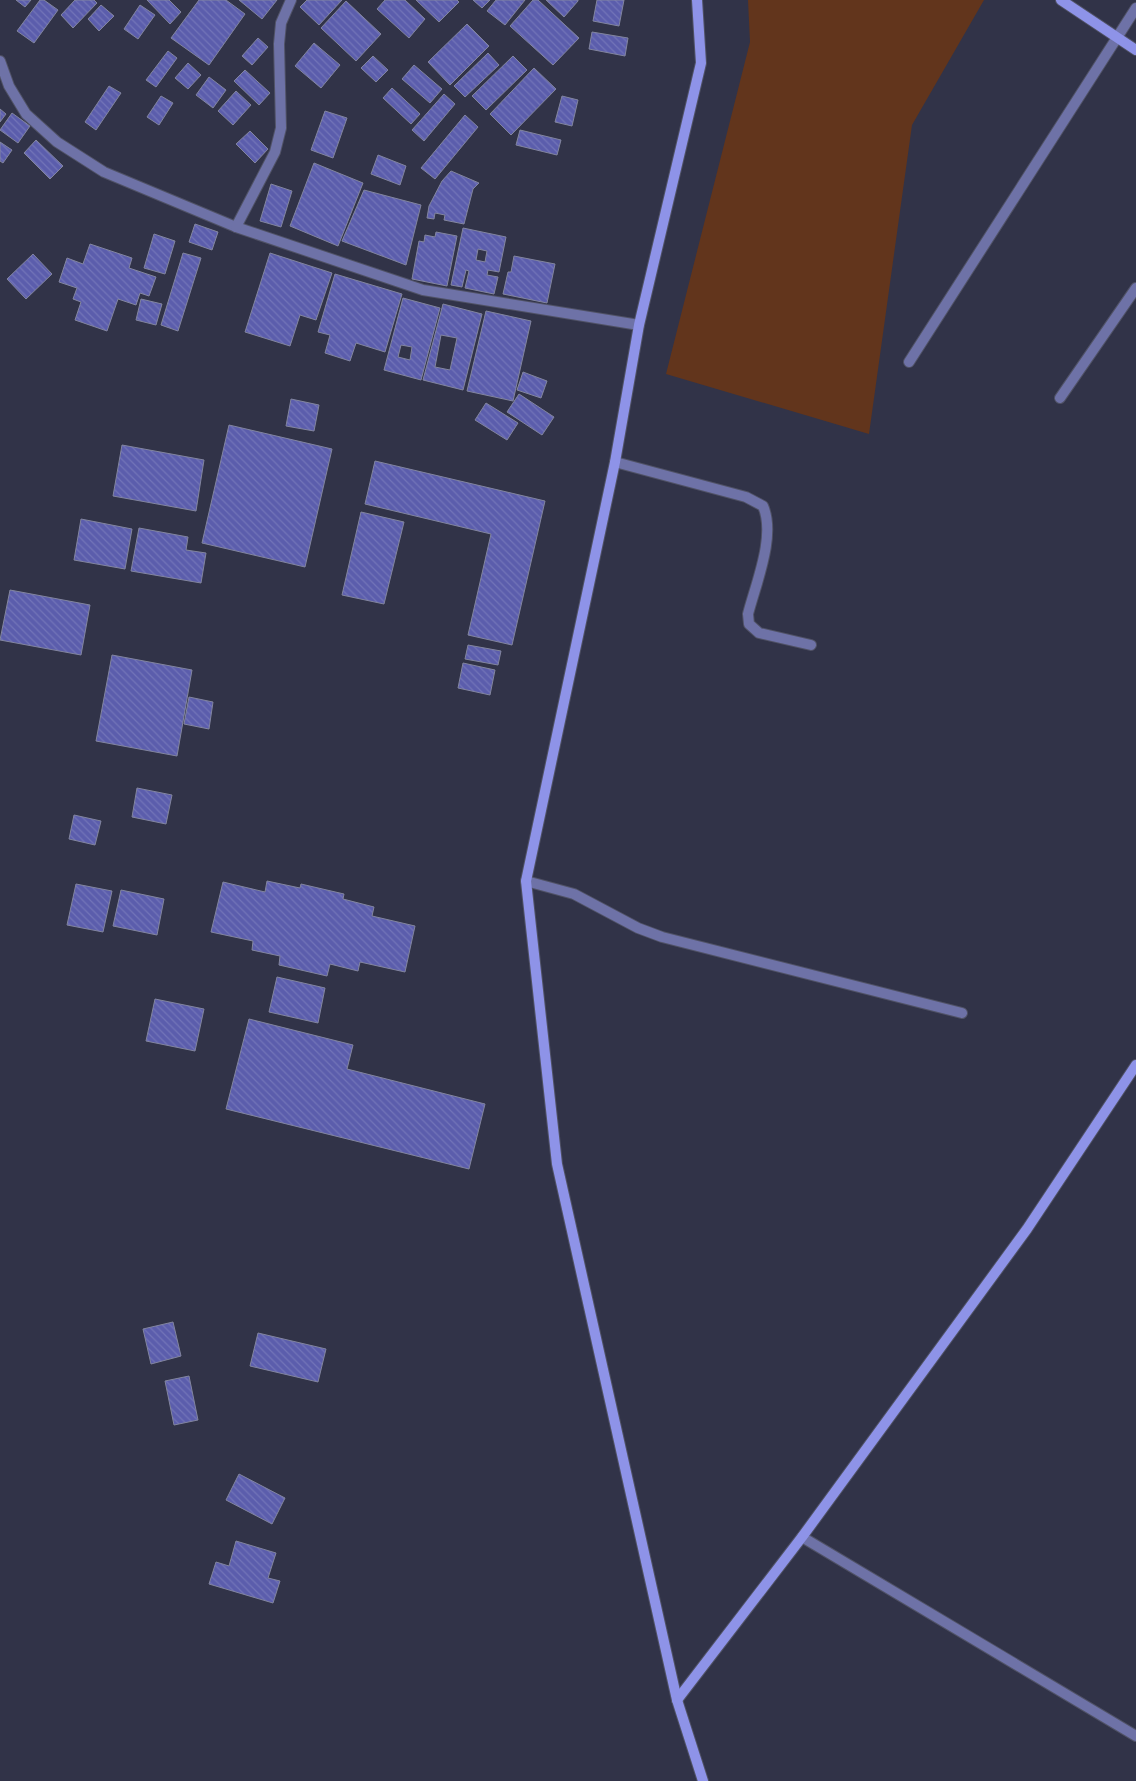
<svg xmlns="http://www.w3.org/2000/svg" width="1136" height="1781" viewBox="0 0 1136 1781" font-family="'Public Sans',sans-serif">
<style>
.park{fill:#62351c}
.building{fill:url(#building-back-hatch);stroke:#82859f;fill-rule:evenodd}
.lines{fill:none;stroke-linecap:round;stroke-linejoin:round}
.lane-casing{stroke:#505266;stroke-width:12}
.street-casing{stroke:#505266;stroke-width:12}
.secondary-casing{stroke:#505266;stroke-width:12}
.lane{stroke:#6e72a7;stroke-width:10}
.street{stroke:#6e72a7;stroke-width:10}
.secondary{stroke:#8e93e8;stroke-width:10}
</style>
<defs>
<pattern id="building-back-hatch" width="6" height="6" patternUnits="userSpaceOnUse" patternTransform="scale(1.25)"><rect width="6" height="6" fill="#5b5dac"/><path d="M-1 5l2 2M0 0l6 6M5-1l2 2" fill="none" stroke="#7274b8"/></pattern>
</defs>
<rect width="100%" height="100%" fill="#313348"/>
<path class="park" d="M748 0H984L912 125 869 434 666 374 750 42Z"/>
<g class="building">
<path d="M16 0H31L25 7Z"/>
<path d="M40 0H44L58 10 34 43 17 31Z"/>
<path d="M75 0H94L97 3 73 28 61 15Z"/>
<path d="M147 0H169L181 12 170 24Z"/>
<path d="M199 0H226L245 14 209 65 171 38Z"/>
<path d="M239 0H277L262 19Z"/>
<path d="M307 0H342L319 25 300 7Z"/>
<path d="M385 0H405L425 19 409 38 377 9Z"/>
<path d="M416 0H457L459 2 439 22Z"/>
<path d="M473 0H490L482 8Z"/>
<path d="M496 0H525L505 25 487 11Z"/>
<path d="M533 0H538L579 38 553 65 510 26Z"/>
<path d="M546 0H578V1L564 17Z"/>
<path d="M597 0H624L619 26 593 21Z"/>
<path d="M346 1 381 34 356 61 321 28Z"/>
<path d="M101 5 114 16 99 31 88 19Z"/>
<path d="M140 5 155 15 138 39 124 29Z"/>
<path d="M467 24 489 46 450 85 428 62Z"/>
<path d="M592 32 628 38 625 56 589 49Z"/>
<path d="M258 38 268 47 252 65 242 56Z"/>
<path d="M314 43 340 65 321 88 295 66Z"/>
<path d="M168 51 177 58 156 87 146 80Z"/>
<path d="M488 53 499 65 465 97 454 86Z"/>
<path d="M373 56 388 70 376 82 361 68Z"/>
<path d="M513 56 527 70 486 110 472 96Z"/>
<path d="M188 63 201 75 188 89 175 78Z"/>
<path d="M414 65 442 89 430 103 402 79Z"/>
<path d="M534 68 556 89 511 135 490 114Z"/>
<path d="M245 70 270 93 259 105 234 81Z"/>
<path d="M209 77 226 90 213 108 196 95Z"/>
<path d="M109 86 121 93 96 130 85 122Z"/>
<path d="M392 88 420 114 411 124 383 98Z"/>
<path d="M236 91 251 105 233 125 218 111Z"/>
<path d="M444 94 455 104 424 141 412 130Z"/>
<path d="M161 96 173 103 159 125 147 117Z"/>
<path d="M562 96 578 100 572 126 555 122Z"/>
<path d="M0 109 6 114 0 122Z"/>
<path d="M325 111 347 118 333 158 311 150Z"/>
<path d="M12 113 30 126 18 143 0 130Z"/>
<path d="M465 115 478 127 435 179 421 168Z"/>
<path d="M520 130 561 140 557 155 516 145Z"/>
<path d="M250 131 268 149 255 163 236 144Z"/>
<path d="M36 140 63 166 50 179 24 153Z"/>
<path d="M0 142 12 150 3 163 0 161Z"/>
<path d="M378 155 406 166 400 185 371 174Z"/>
<path d="M314 163 363 183 338 246 290 226Z"/>
<path d="M451 171 479 183 473 189 464 224 444 220 445 215 435 213 434 219 427 218 429 206 442 181Z"/>
<path d="M271 184 292 191 281 227 260 221Z"/>
<path d="M364 190 421 205 406 265 342 241Z"/>
<path d="M195 224 218 232 212 250 189 242Z"/>
<path d="M463 228 506 237 499 272 488 270 487 275 498 277 494 294 465 288 469 271 466 270 462 287 451 285ZM478 249 487 251 485 262 476 260Z"/>
<path d="M436 232 457 236 447 286 412 279 419 241 424 242 425 235 435 237Z"/>
<path d="M154 234 175 241 165 274 144 268Z"/>
<path d="M90 244 132 258 129 268 156 277 149 296 140 293 136 305 118 299 107 331 75 320 81 302 73 299 77 288 59 282 67 258 83 264Z"/>
<path d="M183 253 201 258 178 331 161 325Z"/>
<path d="M270 253 332 273 316 320 300 315 290 346 245 332Z"/>
<path d="M33 254 52 274 26 299 7 279Z"/>
<path d="M514 256 555 264 547 303 503 294 508 272H511Z"/>
<path d="M335 274 402 294 385 352 356 343 350 361 325 353 330 335 318 332Z"/>
<path d="M403 298 440 308 421 380 384 370ZM401 345 412 347 410 360 398 357Z"/>
<path d="M141 299 162 304 156 325 136 320Z"/>
<path d="M443 304 482 314 463 390 423 380ZM441 335 457 338 450 370 435 367Z"/>
<path d="M486 311 531 321 513 401 467 391Z"/>
<path d="M523 372 547 381 541 398 517 390Z"/>
<path d="M519 394 554 417 542 435 507 412Z"/>
<path d="M291 399 319 405 314 431 286 426Z"/>
<path d="M486 403 518 423 507 440 475 420Z"/>
<path d="M229 425 332 449 305 567 202 543Z"/>
<path d="M122 445 204 460 196 511 113 496Z"/>
<path d="M375 461 545 501 512 645 468 635 491 534 365 504Z"/>
<path d="M361 512 404 522 384 604 342 595Z"/>
<path d="M81 519 132 529 125 569 74 560Z"/>
<path d="M139 528 188 537 186 550 206 553 201 583 131 571Z"/>
<path d="M10 590 90 605 81 655 0 640Z"/>
<path d="M468 645 501 651 498 665 465 659Z"/>
<path d="M112 655 192 670 177 756 96 741Z"/>
<path d="M463 663 495 670 490 695 458 688Z"/>
<path d="M189 697 213 702 209 729 184 724Z"/>
<path d="M137 788 172 795 166 824 132 817Z"/>
<path d="M74 815 101 821 95 845 69 839Z"/>
<path d="M267 881 300 888 301 884 344 894 343 899 374 907 372 916 415 926 405 972 360 962 358 971 330 964 327 976 279 965 280 956 252 950 253 941 211 932 223 882 265 892Z"/>
<path d="M76 884 112 891 103 932 67 925Z"/>
<path d="M121 890 164 899 157 935 113 926Z"/>
<path d="M277 977 325 988 318 1023 269 1012Z"/>
<path d="M155 999 204 1009 195 1051 146 1041Z"/>
<path d="M249 1019 353 1045 347 1069 485 1104 469 1169 226 1109Z"/>
<path d="M173 1322 181 1356 151 1364 143 1329Z"/>
<path d="M258 1333 326 1349 318 1382 250 1366Z"/>
<path d="M189 1376 198 1420 174 1425 165 1381Z"/>
<path d="M239 1474 285 1498 272 1524 226 1500Z"/>
<path d="M236 1541 276 1553 268 1578 280 1581 273 1603 209 1584 216 1562 229 1566Z"/>
</g>
<g class="lines">
<g class="lane-casing">
<path id="lane" d="M526 881 574 894 638 928 662 937 962 1013"/>
</g>
<g class="street-casing">
<g id="street">
<path d="M0 61 9 86 26 114 57 142 104 172 236 227 423 290 639 325"/>
<path d="M236 227 275 152 281 128 279 44 281 23 291 0"/>
<path d="M909 362 1136 8"/>
<path d="M1060 398 1136 288"/>
<path d="M615 462 746 497 763 506C776 536 756 583 748 614L749 624 759 633 811 645"/>
<path d="M802 1537 1136 1736"/>
</g>
</g>
<g class="secondary-casing">
<g id="secondary">
<path d="M697 0 701 63 639 325 615 462 526 881 557 1164 677 1700 703 1781"/>
<path d="M1061 0 1136 50"/>
<path d="M677 1700 802 1537 1027 1229 1136 1065"/>
</g>
</g>
<use href="#lane" class="lane"/>
<use href="#street" class="street"/>
<use href="#secondary" class="secondary"/>
</g>
</svg>
